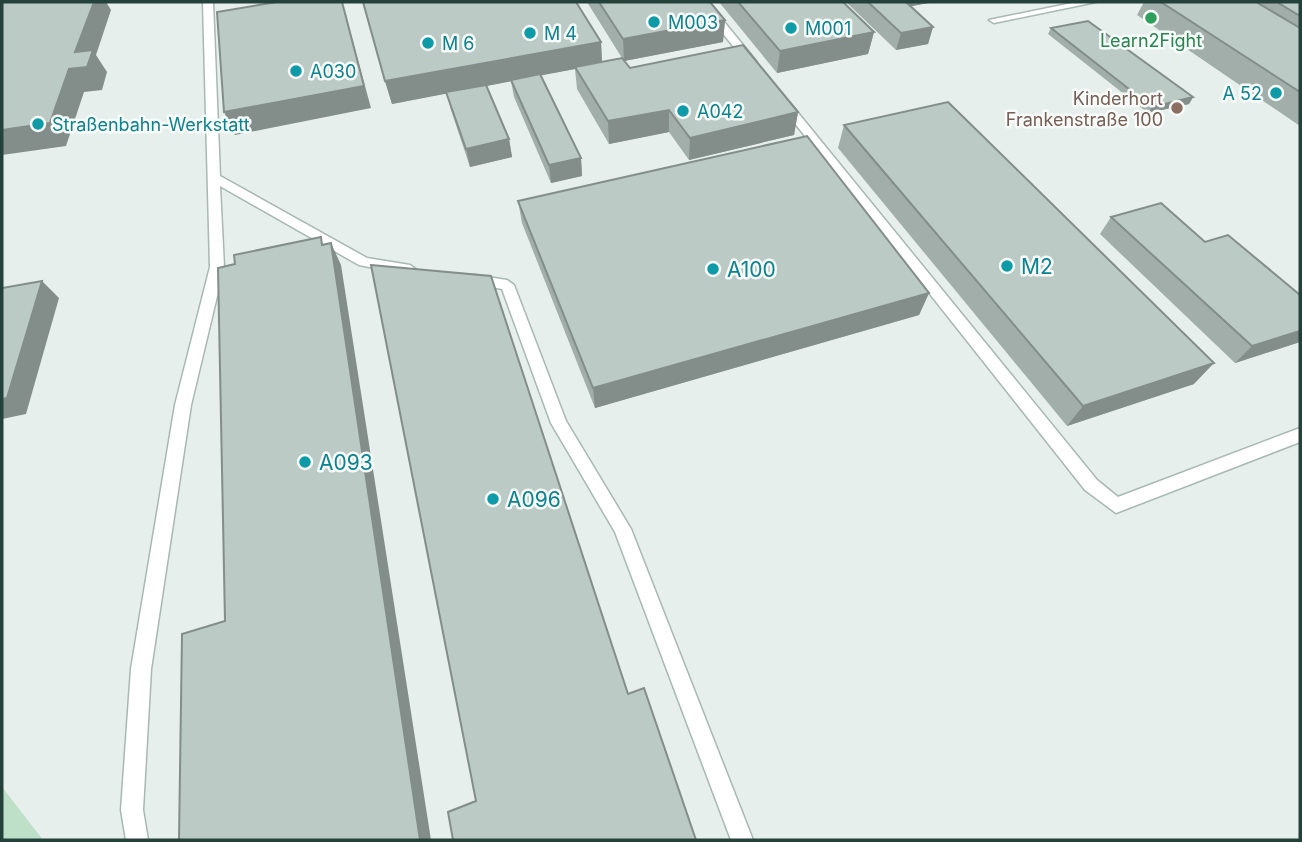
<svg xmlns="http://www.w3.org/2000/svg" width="1302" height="842" viewBox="0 0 1302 842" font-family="Inter,sans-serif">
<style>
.green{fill:#bfe0c8}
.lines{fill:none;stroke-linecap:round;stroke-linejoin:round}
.service-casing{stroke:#a8b8b2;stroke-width:3}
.service{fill:#fff;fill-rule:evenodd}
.wall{fill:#a1aea9}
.shaded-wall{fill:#838d89}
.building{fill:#bbcac4;stroke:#838d89;stroke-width:2}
.leisure-dot{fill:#2e9e5b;stroke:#f7fbf9;stroke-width:2.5}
.culture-dot{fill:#0f9aa8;stroke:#f7fbf9;stroke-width:2.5}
.education-dot{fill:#8d6e63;stroke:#f7fbf9;stroke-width:2.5}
.labels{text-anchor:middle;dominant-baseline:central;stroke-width:5;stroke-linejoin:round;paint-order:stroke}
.far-culture-label{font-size:18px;fill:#0d838f;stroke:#f7fbf9;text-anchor:start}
.far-leisure-label{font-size:18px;fill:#27864d;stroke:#f7fbf9}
.far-education-label{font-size:18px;fill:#785e54;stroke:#f7fbf9;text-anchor:end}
.culture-label{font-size:21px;fill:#0d838f;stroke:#f7fbf9;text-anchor:start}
</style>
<rect width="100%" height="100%" fill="#e6efeb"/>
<path class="green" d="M2 787 43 840H2Z"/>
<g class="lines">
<g class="service-casing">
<g id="service">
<path d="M203 2H213L220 176 367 258 410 265 417 270 410 275 359 265 220 186 224 267 191 405 151 669 143 810 148 840H126L121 810 131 669 175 405 210 267Z"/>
<path d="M698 2H708L756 61V65H748Z"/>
<path d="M1077 2H1096L994 23 989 20Z"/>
<path d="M782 103H790L1097 480 1118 497 1300 428V442L1116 513 1085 490 782 107Z"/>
<path d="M474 275 507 280 514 285 566 421 631 529 753 840H731L615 532 551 423 502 289 469 283 467 280Z"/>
</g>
</g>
<use href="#service" class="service"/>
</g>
<g class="wall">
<path d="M587 2H710L725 20 723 42 624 61 630 68 798 112 794 135 689 160 669 132 609 144 577 89 575 69 541 75 581 158 582 176 551 183 514 97 511 81 486 86 509 139 512 157 470 167 451 110 447 93 392 104 385 81 601 42 602 62 622 58Z"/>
<path d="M719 2H843L874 32 868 54 777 73Z"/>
<path d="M846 2H934L910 6 933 27 928 44 896 50Z"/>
<path d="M1144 2H1300V126L1137 15Z"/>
<path d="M1051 28 1193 97 1189 104 1148 113 1048 34Z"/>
<path d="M844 125 1194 384 1067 426 838 148Z"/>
<path d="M518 201 929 293 919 315 595 408 522 223Z"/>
<path d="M1111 217 1205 242 1300 295V342L1235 363 1100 234Z"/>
</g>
<g class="shaded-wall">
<path d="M94 2H106L111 10 96 55 107 72 102 90 84 92 66 146 2 155V130L75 52Z"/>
<path d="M342 2 371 108 235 135 224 112Z"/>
<path d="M893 2H934L891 10Z"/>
<path d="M725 20 723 42 624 61 623 39Z"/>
<path d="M933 27 928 44 896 50 901 33Z"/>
<path d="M874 32 868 54 777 73 780 51Z"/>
<path d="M601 42 602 64 575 67V69L392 104 385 81Z"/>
<path d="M1193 97 1189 104 1148 113 1152 107Z"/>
<path d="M669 110V132L609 144 608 121Z"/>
<path d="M798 112 794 135 689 160 690 138Z"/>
<path d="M509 139 512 157 470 167 466 149Z"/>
<path d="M581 158 582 176 551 183 549 165Z"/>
<path d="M331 243 341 265 431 840H420Z"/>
<path d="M42 281 59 298 26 414 2 419V399Z"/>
<path d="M929 293 919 315 595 408 593 388Z"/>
<path d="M1300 331V342L1235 363 1252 346Z"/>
<path d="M1214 363 1194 384 1067 426 1083 406Z"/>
</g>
<g class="building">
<path d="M2 2H94L75 52 93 50 87 67 69 69 50 123 2 130Z"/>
<path d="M277 2H342L364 86 224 112 217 12Z"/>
<path d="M363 2H576L601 42 385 81Z"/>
<path d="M599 2H710L725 20 623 39Z"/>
<path d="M738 2H843L874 32 780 51Z"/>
<path d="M868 2H906L933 27 901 33Z"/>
<path d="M1161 2H1256L1300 28V92Z"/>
<path d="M1277 2H1300V16Z"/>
<path d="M1088 21 1193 97 1152 107 1051 28Z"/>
<path d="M743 45 798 112 690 138 669 110 608 121 575 67 622 58 630 68Z"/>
<path d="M540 74 581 158 549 165 511 80Z"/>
<path d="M486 85 509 139 466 149 446 92Z"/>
<path d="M948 102 1214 363 1083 406 844 125Z"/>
<path d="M807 136 929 293 593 388 518 201Z"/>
<path d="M1161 203 1205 242 1228 235 1300 295V331L1252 346 1111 217Z"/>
<path d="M321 237 322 245 331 243 420 840H179L182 634 225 621 218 268 235 264 234 255Z"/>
<path d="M371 265 491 276 628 694 644 688 696 840H453L448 812 476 801Z"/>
<path d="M42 281 7 398 2 399V288Z"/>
</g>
<circle class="leisure-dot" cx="1151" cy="18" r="7"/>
<g class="culture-dot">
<circle cx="654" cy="22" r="7"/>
<circle cx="791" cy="28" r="7"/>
<circle cx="530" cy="33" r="7"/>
<circle cx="428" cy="43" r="7"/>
<circle cx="296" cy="71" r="7"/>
<circle cx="1276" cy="93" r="7"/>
<circle cx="683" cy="111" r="7"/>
<circle cx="38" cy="124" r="7"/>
<circle cx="1007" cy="266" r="7"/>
<circle cx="713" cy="269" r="7"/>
<circle cx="305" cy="462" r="7"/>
<circle cx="493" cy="499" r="7"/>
</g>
<circle class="education-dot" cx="1177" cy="108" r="7"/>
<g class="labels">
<g class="far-culture-label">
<text x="668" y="22">M003</text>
<text x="805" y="28">M001</text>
<text x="544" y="33">M 4</text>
<text x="442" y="43">M 6</text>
<text x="310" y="71">A030</text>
<text x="1262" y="93" text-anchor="end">A 52</text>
<text x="697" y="111">A042</text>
<text x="52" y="124">Straßenbahn-Werkstatt</text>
</g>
<g class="far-leisure-label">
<text x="1151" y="40">Learn2Fight</text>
</g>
<g class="far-education-label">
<text x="1163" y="98">Kinderhort<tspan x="1163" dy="21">Frankenstraße 100</tspan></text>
</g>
<g class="culture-label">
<text x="1021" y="266">M2</text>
<text x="727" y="269">A100</text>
<text x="319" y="462">A093</text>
<text x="507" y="499">A096</text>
</g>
</g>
<rect width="1302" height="842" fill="none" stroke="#24423a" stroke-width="7"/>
</svg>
